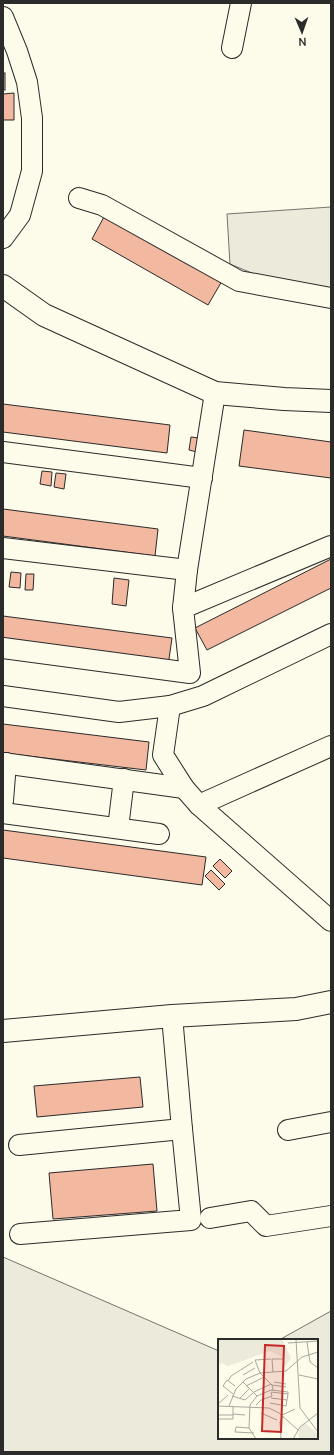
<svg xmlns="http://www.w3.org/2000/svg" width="334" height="1455" viewBox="0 0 334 1455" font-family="Manrope,sans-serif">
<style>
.green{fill:#ecebdb;stroke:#74746e}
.building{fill:#f2b8a0;stroke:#2b2b2b}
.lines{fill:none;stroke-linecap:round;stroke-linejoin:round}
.minor-casing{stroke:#2b2b2b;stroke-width:22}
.tertiary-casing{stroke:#2b2b2b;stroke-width:24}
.minor{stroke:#fdfbea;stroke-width:20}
.tertiary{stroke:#fdfbea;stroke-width:22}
.inset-road{fill:none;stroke:#a9a89e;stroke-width:1}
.view{fill:#c62828;fill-opacity:0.15;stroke:#c62828;stroke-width:2}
.inset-edge{fill:none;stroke:#2b2b2b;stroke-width:2}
</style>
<rect width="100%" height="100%" fill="#fdfbea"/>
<g class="green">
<path d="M331 207V289L264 278 230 264 227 214Z"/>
<path d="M3 1257 219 1351V1438H317V1340H279L331 1311V1452H3Z"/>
</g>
<g class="building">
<rect x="3" y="73" width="2" height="17"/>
<path d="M14 93V120H3V94Z"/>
<path d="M105 215 222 281 208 305 92 239Z"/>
<path d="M3 404 170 425 167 453 3 432Z"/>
<path d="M244 430 331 442V478L239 466Z"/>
<path d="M191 437 199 438 197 452 189 450Z"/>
<path d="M42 471 52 472 51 486 40 484Z"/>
<path d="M56 473 66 474 64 489 54 487Z"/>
<path d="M3 509 158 529 155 556 3 536Z"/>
<path d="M331 559V588L207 650 195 628Z"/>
<path d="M11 572 21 573 20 588 9 587Z"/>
<path d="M26 574H34L33 590H25Z"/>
<path d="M114 578 129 580 126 606 112 604Z"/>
<path d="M3 616 172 638 168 666 3 644Z"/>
<path d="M3 724 149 742 146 770 3 753Z"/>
<path d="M3 830 206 857 202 885 3 858Z"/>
<path d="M220 859 232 871 225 878 213 866Z"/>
<path d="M211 870 225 884 219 890 205 876Z"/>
<path d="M140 1077 143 1107 37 1117 34 1086Z"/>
<path d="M153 1164 157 1211 53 1219 49 1173Z"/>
</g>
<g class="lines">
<g class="minor-casing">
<g id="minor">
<path d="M3 17 17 51 27 82 32 118V171L20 215 3 238"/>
<path d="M232 48 241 3"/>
<path d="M79 198 102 205 239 281 331 298"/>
<path d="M3 452 202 478"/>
<path d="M3 548 187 570"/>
<path d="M183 608 187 570 215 393"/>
<path d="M3 648 190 673 183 608 331 546"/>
<path d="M3 696 119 712 170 706 203 696 331 634"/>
<path d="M170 706 163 755 184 788 199 805 331 921"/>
<path d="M3 763 184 788"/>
<path d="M3 801 6 763"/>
<path d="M199 805 331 746"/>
<path d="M3 813 159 834"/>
<path d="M118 828 124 779"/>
<path d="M288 1130 331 1122"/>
<path d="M19 1145 182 1129"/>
<path d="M210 1218 251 1211 266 1226 331 1216"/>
<path d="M20 1234 191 1220 182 1129 172 1016"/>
</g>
</g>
<g class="tertiary-casing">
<g id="tertiary">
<path d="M3 286 44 315 215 393 284 399 331 401"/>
<path d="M3 1031 172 1016 296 1009 331 1002"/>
</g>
</g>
<use href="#minor" class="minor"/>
<use href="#tertiary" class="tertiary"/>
</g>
<g transform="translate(218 1339)">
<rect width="100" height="100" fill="#fdfbea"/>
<path d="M0 0H64L73 19 66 29V19L52 12 10 27 4 24 0 26ZM87 84 100 95V100H82L80 97 82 89Z" fill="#ecebdb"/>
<path class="inset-road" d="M78 0 82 69 100 93M89 3 92 23 100 29M70 4 100 2M53 20 37 21 42 34 54 46 55 51M55 33 54 20H65M25 36 37 29M81 36 100 40M10 42 13 37 35 23M25 43 39 57M56 43 68 45M54 46 68 48M28 47 46 38M15 55 5 47 9 41 17 47M14 57 27 61 36 53 53 45M22 59 31 50M53 59 69 61M52 64 68 67 70 55M0 65 10 56M0 67 51 69 61 74 80 91M11 67 18 50 28 40 42 34 68 32 84 18 100 13M43 74 59 81M15 75 27 76M0 76H15M64 76 77 70M0 80H15V68M31 89 18 88 17 93 36 94M38 100 31 89 32 66 39 57 53 51 70 53V55L53 53 54 57 43 61 38 66M63 100 62 83 65 77M75 100 82 88 100 74"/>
<path class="view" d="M47 6 66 7 63 93 44 92Z"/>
<rect width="100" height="100" class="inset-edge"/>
</g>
<rect width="334" height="1455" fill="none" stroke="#2b2b2b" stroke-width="8"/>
<g transform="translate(302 32) rotate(178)" stroke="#fdfbea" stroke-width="3" paint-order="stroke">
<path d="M0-3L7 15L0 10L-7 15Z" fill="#2b2b2b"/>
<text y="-6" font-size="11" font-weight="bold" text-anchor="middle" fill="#2b2b2b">N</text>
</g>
</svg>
